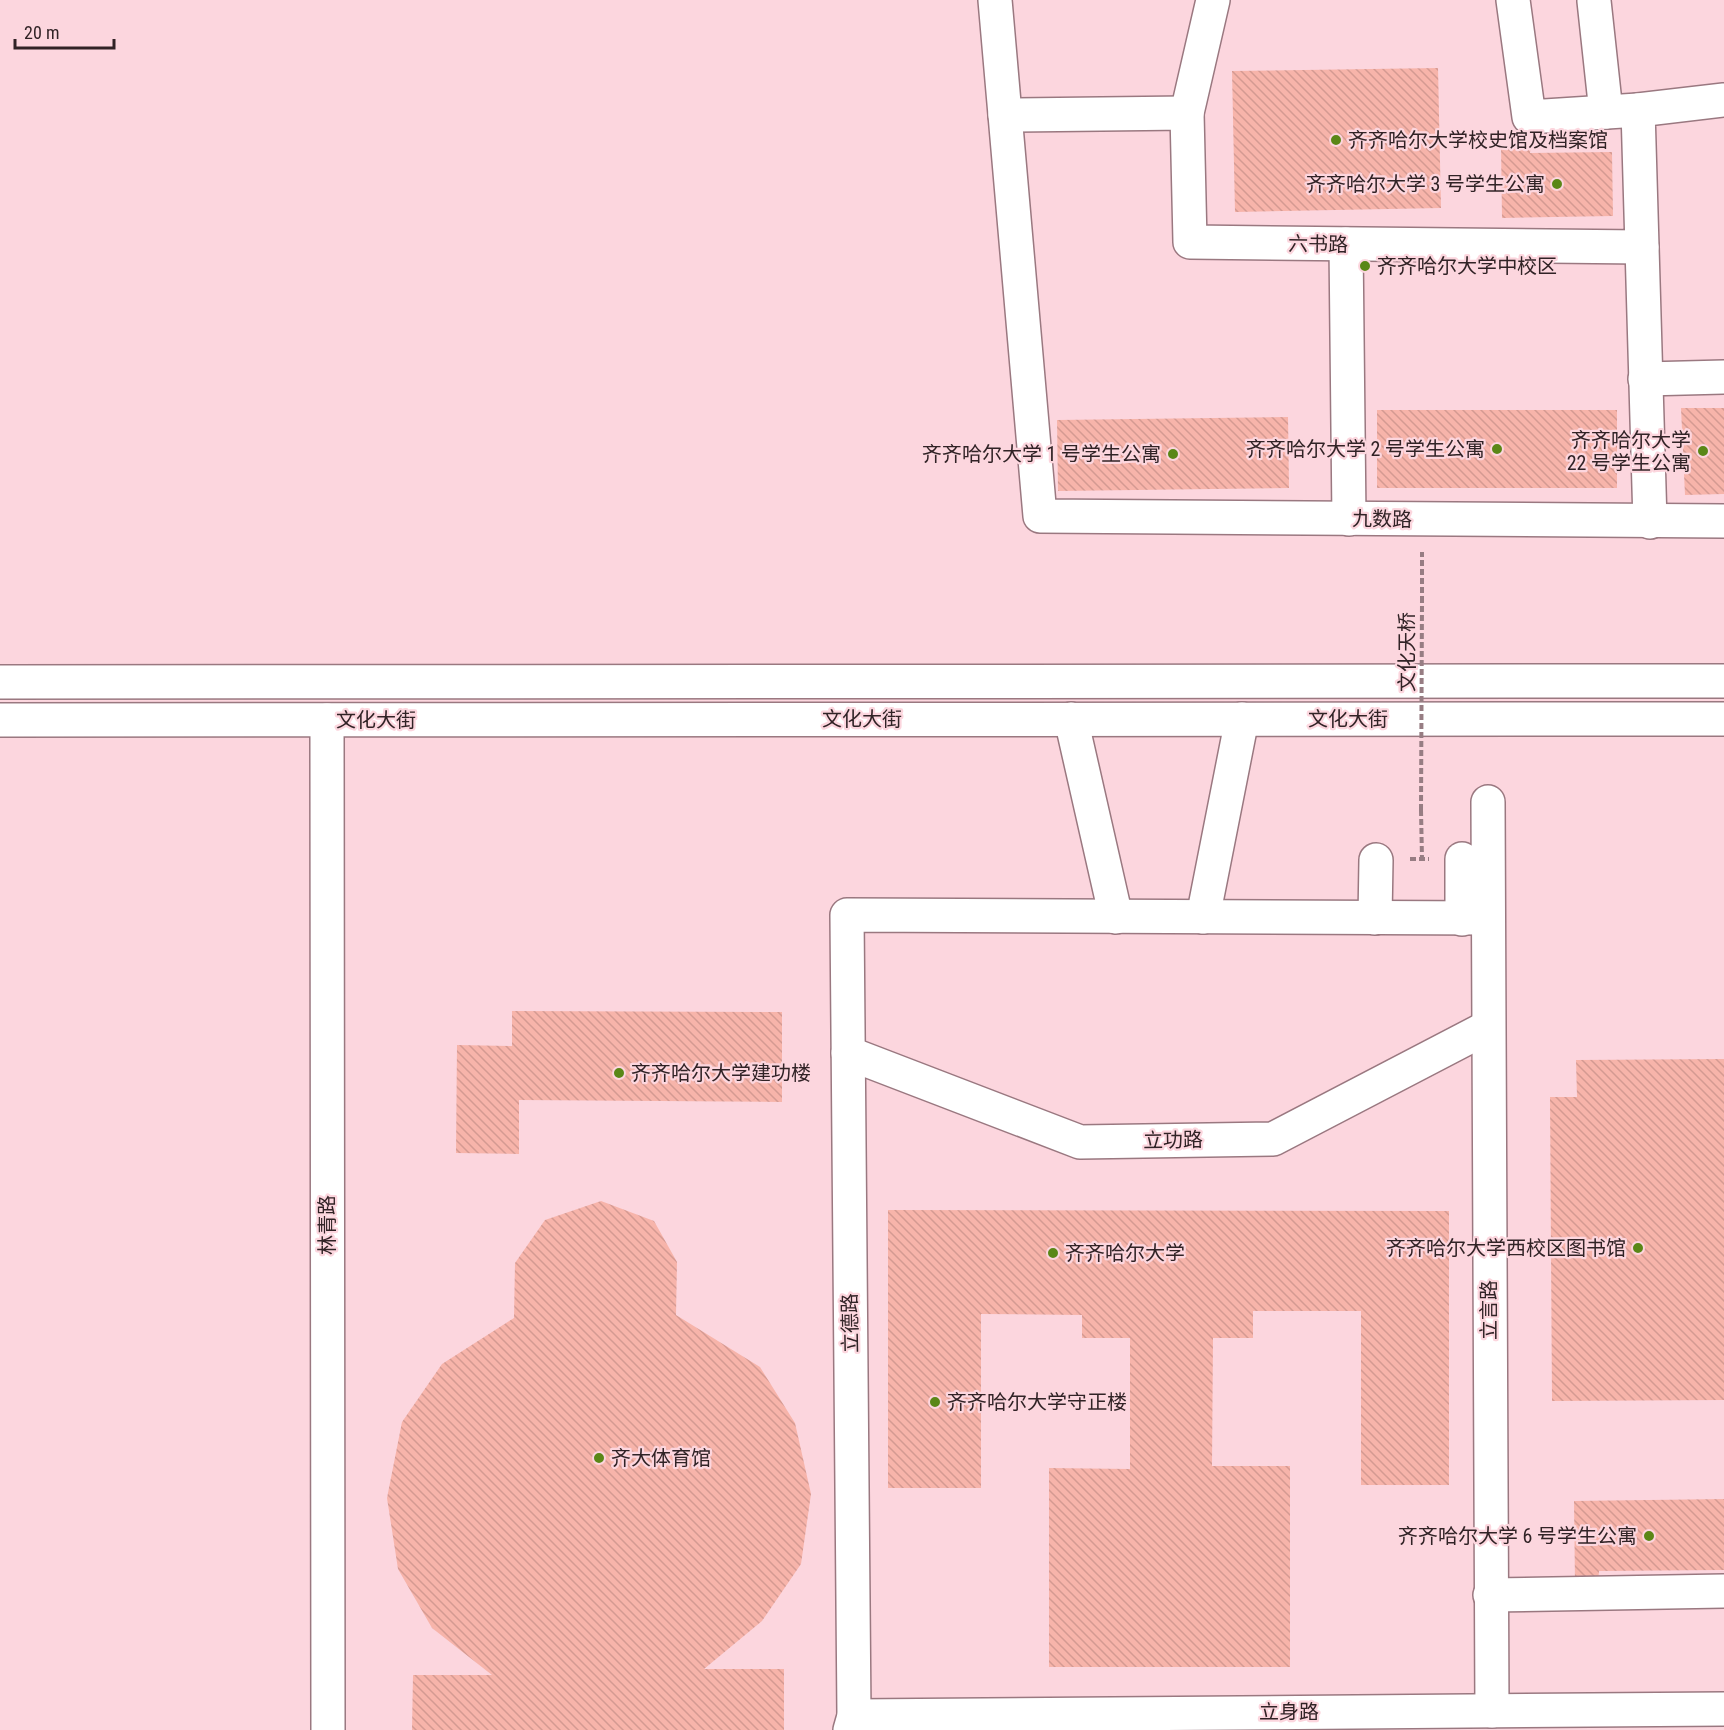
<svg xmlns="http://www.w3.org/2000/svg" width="1724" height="1730" viewBox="0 0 1724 1730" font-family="'Roboto Condensed','Noto Sans SC',sans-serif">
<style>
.building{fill:url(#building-back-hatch)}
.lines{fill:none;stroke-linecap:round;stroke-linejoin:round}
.street-casing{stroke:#9a7880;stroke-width:36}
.secondary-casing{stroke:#9a7880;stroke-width:36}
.path{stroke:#977d83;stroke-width:4;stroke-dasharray:6 3;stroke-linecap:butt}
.street{stroke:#fff;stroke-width:33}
.secondary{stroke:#fff;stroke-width:33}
.path-bridge{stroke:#977d83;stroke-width:4;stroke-dasharray:6 3;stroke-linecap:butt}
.poi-dot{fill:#5a8717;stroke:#fcd6de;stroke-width:2}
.labels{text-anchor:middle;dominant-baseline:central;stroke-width:4.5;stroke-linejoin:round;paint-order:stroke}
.poi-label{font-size:20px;fill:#312326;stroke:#fcd6de;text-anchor:start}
.street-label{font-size:20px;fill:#312326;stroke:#fcd6de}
</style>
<defs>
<pattern id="building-back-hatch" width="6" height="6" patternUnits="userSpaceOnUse" patternTransform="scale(1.5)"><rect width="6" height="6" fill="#f7b4aa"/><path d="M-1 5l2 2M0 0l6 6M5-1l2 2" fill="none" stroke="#d49a92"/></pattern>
</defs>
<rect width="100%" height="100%" fill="#fcd6de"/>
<g class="building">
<path d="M1438 68 1441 208 1235 212 1232 71Z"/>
<path d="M1501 145H1531L1530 153 1612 152 1613 216 1502 218Z"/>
<path d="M1681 408H1724V494L1685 495Z"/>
<rect x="1377" y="410" width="240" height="78"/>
<path d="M1288 417 1289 488 1058 491 1057 420Z"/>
<path d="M512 1011 782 1012V1102L519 1100V1154L456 1153 457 1045 512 1046Z"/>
<path d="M1724 1059V1400L1552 1401 1550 1097H1577L1576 1060Z"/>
<path d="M601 1201 654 1221 677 1262 676 1315 760 1367 795 1423 811 1494 801 1564 762 1621 704 1669H784V1730H412L413 1675H492L432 1628 398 1569 387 1498 402 1422 442 1364 514 1318 515 1263 545 1220Z"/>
<path d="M888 1210 1449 1211V1485H1361V1311H1253V1338H1213L1212 1466H1290V1667H1049V1468L1130 1469V1338H1082V1315L981 1314V1488H888Z"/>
<path d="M1724 1499V1570L1599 1571 1598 1583H1575L1574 1501Z"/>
</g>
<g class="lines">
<g class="street-casing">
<g id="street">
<path d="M995 0 1040 516 1724 521"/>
<path d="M1513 0 1529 117 1638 110"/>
<path d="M1594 1 1606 112"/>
<path d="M1187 113 1213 0"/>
<path d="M1005 115 1187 113 1190 242 1642 247 1638 110 1724 100"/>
<path d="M1346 244 1349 519"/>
<path d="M1642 247 1650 522"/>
<path d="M1645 379 1724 377"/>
<path d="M1071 719 1116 917"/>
<path d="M1488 802 1492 1711"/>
<path d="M1203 917 1242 719"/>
<path d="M1375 918 1376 860"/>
<path d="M1462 919V859"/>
<path d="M848 1053 1080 1142 1273 1139 1488 1027"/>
<path d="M1490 1595 1724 1591"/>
<path d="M854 1716 1724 1709"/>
<path d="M850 1730 854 1716 847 915 1488 918"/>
</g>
</g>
<g class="secondary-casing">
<g id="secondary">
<path d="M0 682 1724 681"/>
<path d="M0 720 1724 719"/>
<path d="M327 720 328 1730"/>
</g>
</g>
<g class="path">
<path d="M1422 602V552"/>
<path d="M1421 810 1422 859"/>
<path d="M1410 859H1429"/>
</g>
<use href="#street" class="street"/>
<use href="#secondary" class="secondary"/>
<path class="path-bridge" d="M1421 810 1422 602"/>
</g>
<g class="poi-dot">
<circle cx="1336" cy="140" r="6"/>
<circle cx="1557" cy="184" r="6"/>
<circle cx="1365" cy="266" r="6"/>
<circle cx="1497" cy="449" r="6"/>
<circle cx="1703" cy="451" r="6"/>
<circle cx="1173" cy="454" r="6"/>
<circle cx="619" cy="1073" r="6"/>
<circle cx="1638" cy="1248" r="6"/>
<circle cx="1053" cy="1253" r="6"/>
<circle cx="935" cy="1402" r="6"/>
<circle cx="599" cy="1458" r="6"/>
<circle cx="1649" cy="1536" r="6"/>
</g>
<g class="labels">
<g class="poi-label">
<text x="1348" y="140">齐齐哈尔大学校史馆及档案馆</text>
<text x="1545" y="184" text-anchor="end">齐齐哈尔大学 3 号学生公寓</text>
<text x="1377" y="266">齐齐哈尔大学中校区</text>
<text x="1691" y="440" text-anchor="end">齐齐哈尔大学<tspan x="1691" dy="23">22 号学生公寓</tspan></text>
<text x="1485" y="449" text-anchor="end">齐齐哈尔大学 2 号学生公寓</text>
<text x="1161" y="454" text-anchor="end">齐齐哈尔大学 1 号学生公寓</text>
<text x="631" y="1073">齐齐哈尔大学建功楼</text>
<text x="1626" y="1248" text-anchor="end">齐齐哈尔大学西校区图书馆</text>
<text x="1065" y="1253">齐齐哈尔大学</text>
<text x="947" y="1402">齐齐哈尔大学守正楼</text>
<text x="611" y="1458">齐大体育馆</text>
<text x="1637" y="1536" text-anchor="end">齐齐哈尔大学 6 号学生公寓</text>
</g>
<g class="street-label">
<text transform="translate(1318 244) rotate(1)">六书路</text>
<text transform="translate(1382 519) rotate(1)">九数路</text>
<text transform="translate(1407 652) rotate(-90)">文化天桥</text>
<text x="862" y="719">文化大街</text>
<text x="1348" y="719">文化大街</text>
<text x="376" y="720">文化大街</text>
<text transform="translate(1173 1140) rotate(-1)">立功路</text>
<text transform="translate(327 1225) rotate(-90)">林青路</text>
<text transform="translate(1489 1310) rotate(-90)">立言路</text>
<text transform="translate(850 1323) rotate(-91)">立德路</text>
<text x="1289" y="1712">立身路</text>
</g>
</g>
<path d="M15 39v9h99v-9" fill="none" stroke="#312326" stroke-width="3"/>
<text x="24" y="39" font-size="18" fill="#312326" stroke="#fcd6de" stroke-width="4.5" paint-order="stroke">20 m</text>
</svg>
